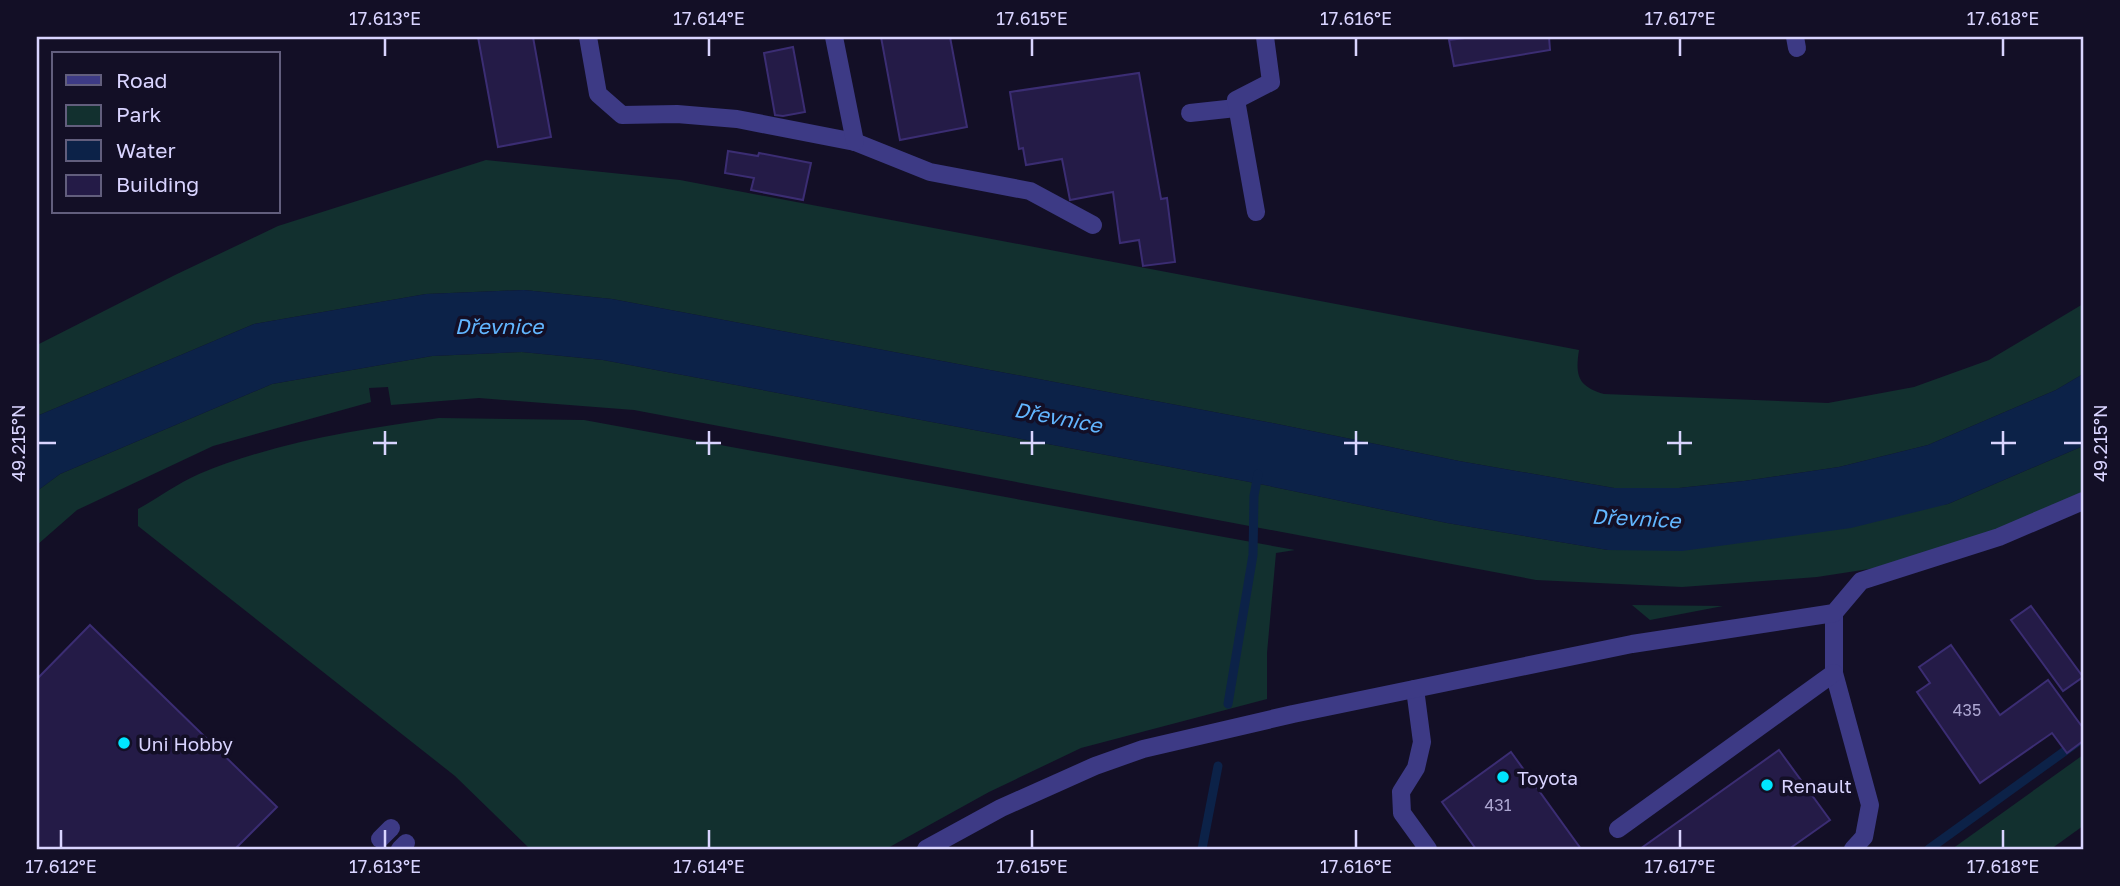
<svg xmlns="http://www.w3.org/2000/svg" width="2120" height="886" viewBox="0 0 2120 886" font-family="'Golos Text',sans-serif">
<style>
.green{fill:#12302f}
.water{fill:#0c2248}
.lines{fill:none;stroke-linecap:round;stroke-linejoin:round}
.stream{stroke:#0c2248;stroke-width:9}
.building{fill:#241b47;stroke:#3b2d73;stroke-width:2}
.minor{stroke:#3d3a85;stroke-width:18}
.ticks{fill:none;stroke:#d9d4ff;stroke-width:2.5}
.poi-dot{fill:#00e5ff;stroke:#130f26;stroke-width:2.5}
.labels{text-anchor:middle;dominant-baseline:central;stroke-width:7;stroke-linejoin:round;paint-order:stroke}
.number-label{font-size:16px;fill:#aca6d1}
.poi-label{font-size:19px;fill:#d9d4ff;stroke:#130f26;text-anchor:start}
.water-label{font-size:21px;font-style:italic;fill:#62b6ff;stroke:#130f26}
.neatline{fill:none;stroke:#d9d4ff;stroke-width:2.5}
.ticks-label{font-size:18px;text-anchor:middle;fill:#d9d4ff}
</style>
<rect width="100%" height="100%" fill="#130f26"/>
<g class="green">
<path d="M486 160 680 180 1579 350C1575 376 1578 386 1604 394L1828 403 1914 387 1989 360 2083 304V374L2056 390 1928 445 1839 467 1744 481 1679 488H1614L1459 461 1267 422 612 299 524 290 426 294 254 324 37 416V345L175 275 278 226Z"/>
<path d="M522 352 603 360 1255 483 1447 523 1608 550 1948 504 2083 446V499L1895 565 1817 577 1682 587 1536 580 634 410 479 398 391 405 388 387 369 388 371 402 213 446 77 510 37 545V491L60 474 272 384 432 356Z"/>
<path d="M439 418 584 420 1295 550 1276 553 1267 653V699L1081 748 989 792 886 849H530L455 776 138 526V509C158 498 178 483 199 474 275 442 358 430 439 418Z"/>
<path d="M1632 605 1723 606 1650 620Z"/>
<path d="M2083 755V826L2051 849H1952Z"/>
</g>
<path class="water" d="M524 290 612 299 1267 422 1459 461 1614 488H1679L1744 481 1839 467 1928 445 2056 390 2083 374V446L1948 504 1851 528 1682 551 1608 550 1447 523 1255 483 603 360 522 352 432 356 272 384 60 474 37 491V416L254 324 426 294Z"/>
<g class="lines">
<g class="stream">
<path d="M1228 704 1253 555 1254 496 1258 474"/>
<path d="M1202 849 1218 766"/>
<path d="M1929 849 2083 738"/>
</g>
</g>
<g class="building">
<path d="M478 37H533L551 137 498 147Z"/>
<path d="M881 37H950L967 127 900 140Z"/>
<path d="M1473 37H1549L1550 50 1454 66 1449 40Z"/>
<path d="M793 47 805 112 783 116 775 115 764 53Z"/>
<path d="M1139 73 1161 199 1167 198 1175 262 1143 266 1139 240 1120 243 1113 192 1070 200 1062 159 1026 165 1023 148 1019 149 1010 92Z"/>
<path d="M728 151 758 156 759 153 811 163 803 200 751 190 754 178 725 173Z"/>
<path d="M2031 606 2083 677 2063 691 2011 620Z"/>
<path d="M90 625 277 807 235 849H37V679Z"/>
<path d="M1951 645 2000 715 2048 680 2083 728V741L2067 753 2052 733 1980 783 1917 692 1930 683 1919 667Z"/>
<path d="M1779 750 1830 820 1789 849H1640Z"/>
<path d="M1511 752 1581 849H1476L1442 802Z"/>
</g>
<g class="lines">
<g class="minor">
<path d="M588 37 598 94 622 115 677 114 737 119 855 142 930 172 1030 191 1093 225"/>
<path d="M834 37 855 142"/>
<path d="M1795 37 1797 48"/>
<path d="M1190 113 1236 108"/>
<path d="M1256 212 1236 100 1271 82 1265 37"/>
<path d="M1834 613V673L1870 805 1864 837 1853 849"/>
<path d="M1415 689 1422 742 1416 768 1401 792 1402 813 1428 849"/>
<path d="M1618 829 1834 673"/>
<path d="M380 839 391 828"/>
<path d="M400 849 406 843"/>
<path d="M926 849 1001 808 1095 766 1143 749 1293 714 1632 644 1834 613 1861 581 1999 537 2083 501"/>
</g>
</g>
<path class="ticks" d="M385 38V56M709 38V56M1032 38V56M1356 38V56M1680 38V56M2003 38V56M385 431V455M709 431V455M1032 431V455M1356 431V455M1680 431V455M2003 431V455M38 443H56M373 443H397M696 443H721M1020 443H1045M1344 443H1368M1667 443H1692M1991 443H2016M2064 443H2082M61 830V848M385 830V848M709 830V848M1032 830V848M1356 830V848M1680 830V848M2003 830V848"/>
<g class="poi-dot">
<circle cx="124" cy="743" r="7"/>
<circle cx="1503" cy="777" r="7"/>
<circle cx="1767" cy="785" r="7"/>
</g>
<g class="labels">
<g class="number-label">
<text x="1967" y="710">435</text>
<text x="1498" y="805">431</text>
</g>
<g class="poi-label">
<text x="138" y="743">Uni Hobby</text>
<text x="1517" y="777">Toyota</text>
<text x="1781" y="785">Renault</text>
</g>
<g class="water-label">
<text x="499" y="326">Dřevnice</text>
<text transform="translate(1058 417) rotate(11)">Dřevnice</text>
<text transform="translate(1636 518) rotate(3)">Dřevnice</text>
</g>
</g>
<rect width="2120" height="886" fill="none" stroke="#130f26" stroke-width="77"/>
<rect x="52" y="52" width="228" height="161" fill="#130f26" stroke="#625e7d" stroke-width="2"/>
<rect x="66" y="75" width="35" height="10" fill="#3d3a85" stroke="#625e7d" stroke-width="2"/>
<text x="116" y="88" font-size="21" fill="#d9d4ff">Road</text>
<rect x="66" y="105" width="35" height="21" fill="#12302f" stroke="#625e7d" stroke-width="2"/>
<text x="116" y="122" font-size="21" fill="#d9d4ff">Park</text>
<rect x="66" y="140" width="35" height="21" fill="#0c2248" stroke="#625e7d" stroke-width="2"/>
<text x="116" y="158" font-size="21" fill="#d9d4ff">Water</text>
<rect x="66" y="175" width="35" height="21" fill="#241b47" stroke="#625e7d" stroke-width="2"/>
<text x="116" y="192" font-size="21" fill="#d9d4ff">Building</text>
<rect x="38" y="38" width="2044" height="810" class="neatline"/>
<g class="ticks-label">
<text x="385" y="25">17.613°E</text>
<text x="709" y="25">17.614°E</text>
<text x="1032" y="25">17.615°E</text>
<text x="1356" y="25">17.616°E</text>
<text x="1680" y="25">17.617°E</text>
<text x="2003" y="25">17.618°E</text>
<text transform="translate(19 443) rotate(-90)" y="6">49.215°N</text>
<text transform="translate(2101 443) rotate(-90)" y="6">49.215°N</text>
<text x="61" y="873">17.612°E</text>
<text x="385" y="873">17.613°E</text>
<text x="709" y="873">17.614°E</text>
<text x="1032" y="873">17.615°E</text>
<text x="1356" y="873">17.616°E</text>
<text x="1680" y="873">17.617°E</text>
<text x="2003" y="873">17.618°E</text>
</g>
</svg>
